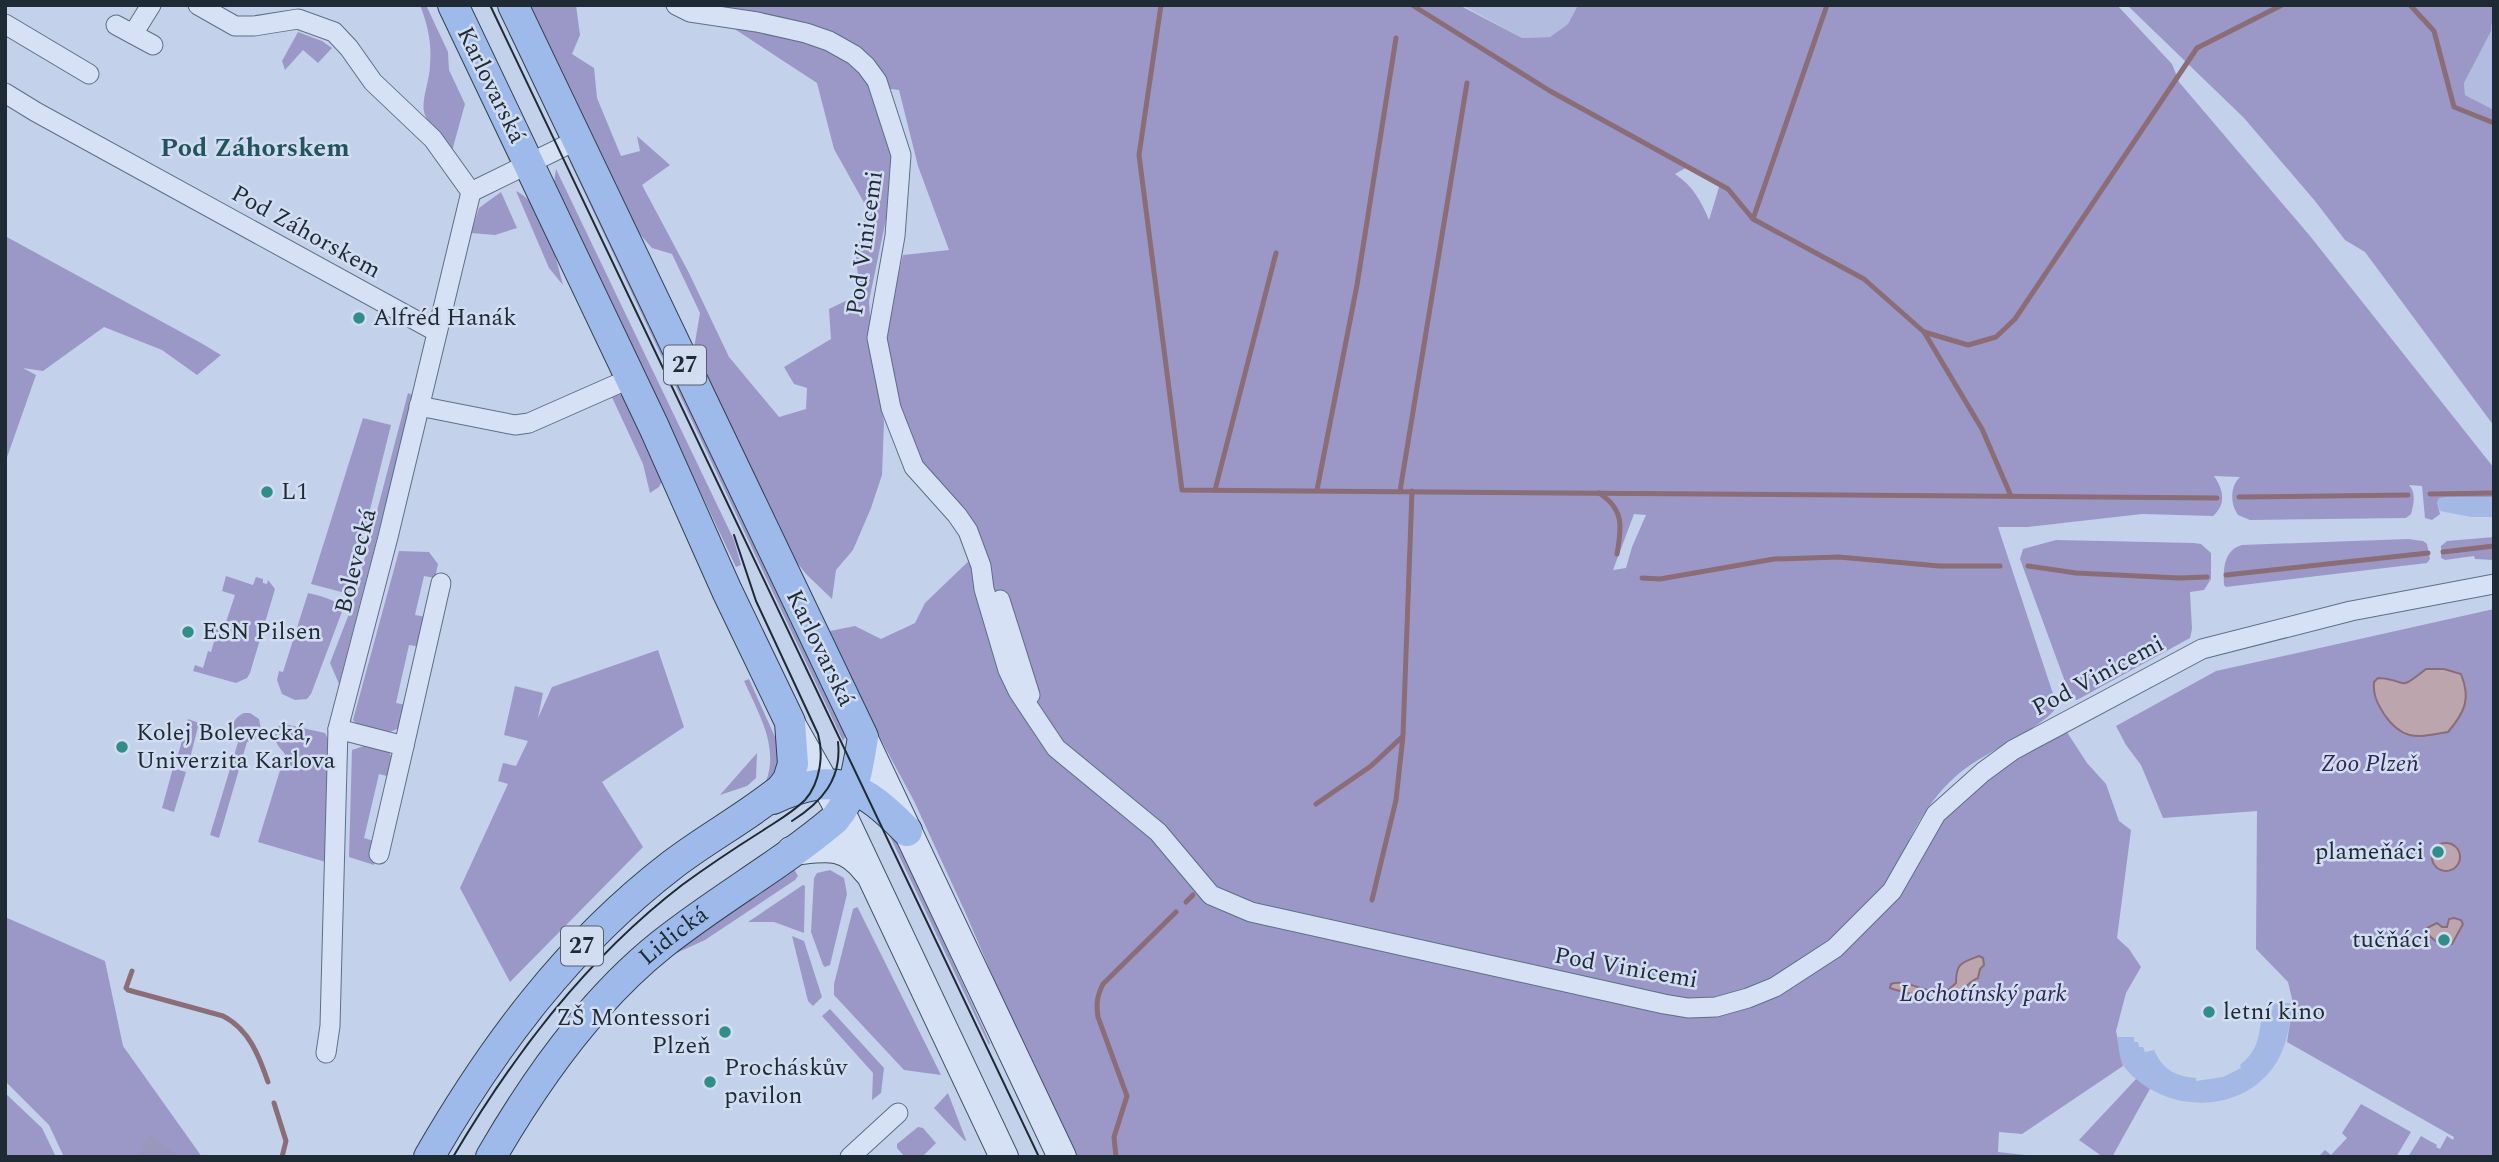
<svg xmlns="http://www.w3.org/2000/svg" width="2499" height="1162" viewBox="0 0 2499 1162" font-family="Spectral,serif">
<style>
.farmland{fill:#b2bcdf}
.green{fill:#9b98c7;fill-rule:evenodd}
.sand{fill:#a3b8e4}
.cemetery{fill:#9997bc}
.water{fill:#bda5ae;stroke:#8a6d76;stroke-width:2}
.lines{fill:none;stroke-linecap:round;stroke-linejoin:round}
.stream{stroke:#8a6d76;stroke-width:5}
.street-casing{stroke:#5c7083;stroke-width:21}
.secondary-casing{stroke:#3f5465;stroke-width:30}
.primary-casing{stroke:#304351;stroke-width:32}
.street{stroke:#d6e1f6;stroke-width:19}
.secondary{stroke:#d6e1f6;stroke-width:28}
.primary{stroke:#9ebaea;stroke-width:30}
.tram{stroke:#1e2b34;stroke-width:2}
.poi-dot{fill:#318d87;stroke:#d2ddf2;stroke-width:2.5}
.labels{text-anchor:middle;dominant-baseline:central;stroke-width:5;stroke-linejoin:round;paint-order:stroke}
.shield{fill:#d2ddf2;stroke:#54606d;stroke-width:2}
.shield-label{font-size:23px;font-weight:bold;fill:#1e2b34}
.street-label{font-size:24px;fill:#1e2b34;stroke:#d2ddf2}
.poi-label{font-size:24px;fill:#1e2b34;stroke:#d2ddf2;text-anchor:start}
.park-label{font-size:24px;font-style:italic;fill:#2e274f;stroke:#d2ddf2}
.neighbourhood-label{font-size:26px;font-weight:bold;fill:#22545d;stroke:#d2ddf2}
</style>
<rect width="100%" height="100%" fill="#c4d1ea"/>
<g class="farmland">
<path d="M1462 5H1578L1568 24 1550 37 1522 38Z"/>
<path d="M2494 23V110L2465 95 2464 83Z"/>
</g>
<g class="green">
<path d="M420 5H426L448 52 449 70 465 104 452 151C443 140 430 129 425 115 420 101 430 81 430 65 432 45 428 25 420 5Z"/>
<path d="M528 5H576L580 35 572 54 594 68 597 98 621 156 640 151 637 136 670 165 642 185 689 273 729 357 779 417 806 409 807 388 794 384 784 367 831 339 829 309 860 294 856 257 867 208 834 149 817 83 698 5H1459L1522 38 1550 37 1568 24 1578 5H2117L2172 64 2179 82 2310 236 2494 468V497H2447L2437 502 2440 514 2432 520 2425 518 2422 486 2409 485C2416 493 2414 503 2411 514L2406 518 2250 520 2238 515C2230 504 2230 486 2240 477L2214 476C2223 489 2227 504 2213 516L2142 514 2028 527H1998L2057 706C2046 727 1978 755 1956 776 1937 793 1923 813 1911 836 1904 850 1901 868 1892 880 1876 902 1850 916 1837 938L1892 891 1936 814 2061 723 2087 763 2106 784 2119 821 2131 830 2117 938 2129 949 2141 967 2126 993 2116 1031 2123 1066 2022 1134 1999 1132 1998 1152 2044 1157H1075L1026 1054 966 914 914 801 853 688 830 631 855 626 881 639 915 623 925 603 976 554 920 462 900 410 885 330 903 255 949 250 918 166 899 90 868 86 892 145 886 219 869 301 873 366 884 422 882 475 871 508 853 550 836 570 832 599 807 575 788 552 693 354 700 313 672 254 652 248 637 231ZM1689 166 1720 184 1709 220C1701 201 1693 186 1675 174ZM1634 514 1646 515 1632 547 1626 568 1613 570Z"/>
<path d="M2127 5H2494L2491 31 2464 83 2465 95 2494 110V426L2365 252 2345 240 2315 201 2244 118Z"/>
<path d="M298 32 322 41 332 48 318 63 303 50 285 70 282 61Z"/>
<path d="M570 162 576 164 847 733 843 741Z"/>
<path d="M556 169 734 540 741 565 736 567 554 183Z"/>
<path d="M516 191C545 205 555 256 563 285L549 268Z"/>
<path d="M501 192 517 228 495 235 471 233 479 208Z"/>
<path d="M5 236 201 343 221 355 197 375 162 350 104 327 43 371 23 368 36 375 5 463Z"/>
<path d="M408 393 414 396 339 684 330 663 352 606Z"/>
<path d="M610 393 619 394 624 397 662 481 659 487 650 493 643 464Z"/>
<path d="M363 418 391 425 349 594 311 584Z"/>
<path d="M2494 537V560L2475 559 2474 556 2445 560 2441 558V546L2447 541Z"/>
<path d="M2408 539 2423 541 2427 544 2430 559 2427 563 2226 587 2224 585C2223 568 2224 550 2242 545Z"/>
<path d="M2056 540 2194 543 2201 544 2211 553V579L2204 590 2190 592 2192 629 2190 638 2077 700 2071 698 2020 559 2023 549Z"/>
<path d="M399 551 429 552 438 564 435 578 424 576 415 615 426 617 420 647 409 645 396 703 406 705 399 728C386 736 363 732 353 720Z"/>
<path d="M226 576 253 585 256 577 263 579V583L267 584 268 580 275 589 250 673 247 678 236 683 193 671 195 665 203 668 208 651 211 652 216 635 209 633 211 625 224 628 235 595 222 591Z"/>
<path d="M308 593C320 596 336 599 343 609L311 694 307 699 295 700 282 694 277 680 279 671 283 672Z"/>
<path d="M2494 609V1157H2408L2421 1136 2437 1145 2436 1147 2440 1149 2447 1136 2453 1140 2454 1137 2287 1042 2293 1003 2288 982 2256 949 2257 811 2163 818 2141 765 2126 745 2116 726 2216 671Z"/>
<path d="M658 650 684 727 602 782 643 847 510 982 460 888 508 784 498 781 503 763 516 766 528 741 504 735 515 686 543 693 538 718 552 687Z"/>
<path d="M749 679 779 746 781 764 763 788C782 752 759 714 744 681Z"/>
<path d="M244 713H250L259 719 261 730 255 739 247 742 219 838 210 835 239 739C229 730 232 718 244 713Z"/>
<path d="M188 719 199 723 188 766 176 762Z"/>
<path d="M284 724 325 733 329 741V863L258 842 285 754C276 744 271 738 279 726Z"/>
<path d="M367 745 388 751 394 761 391 777 379 774 364 838 377 842 374 865 349 857 352 750Z"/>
<path d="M757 753 756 778 747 786 720 795Z"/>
<path d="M173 768 186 772 174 812 162 808Z"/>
<path d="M884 824 892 829 990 1043 989 1045Z"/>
<path d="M794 869 798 876 795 880 705 940 670 956Z"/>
<path d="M830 870 844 878 847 894 830 965 825 967 823 965 811 932 814 878 817 873Z"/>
<path d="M803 885 805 886 804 933 774 922H748Z"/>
<path d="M857 907 858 908 941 1075 904 1070 834 995V984L853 909Z"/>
<path d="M5 917 105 961 123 1046 202 1157H64L49 1125 5 1081Z"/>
<path d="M792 936 804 941 822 997 813 1006 808 1001Z"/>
<path d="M830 1009 884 1068 881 1093 872 1100 873 1073 822 1016Z"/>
<path d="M2137 1078 2151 1087 2112 1157H2103L2079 1140Z"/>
<path d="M5 1093 42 1128 56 1157H5Z"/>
<path d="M948 1093 966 1140 965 1141 934 1108Z"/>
<path d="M2361 1104 2411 1132 2396 1157H2318L2325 1150 2331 1155 2347 1138 2342 1133Z"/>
<path d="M918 1127 923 1128 936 1143 922 1157H905L897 1148V1144Z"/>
</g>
<g class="sand">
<path d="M2446 497H2494V517H2471L2440 511 2437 502 2439 498Z"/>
<path d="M2275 1003H2293C2289 1027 2287 1049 2272 1069 2236 1116 2162 1112 2125 1068 2119 1061 2119 1046 2117 1037H2134V1042H2138L2139 1047H2143L2145 1052 2154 1050C2163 1070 2175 1076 2196 1078V1081L2223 1077 2241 1068 2240 1065C2256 1052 2259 1040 2261 1020L2271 1017 2269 1011 2273 1009 2272 1005Z"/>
</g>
<path class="cemetery" d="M149 1134 180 1157H137Z"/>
<g class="water">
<path d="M2426 669H2444L2461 674C2471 699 2465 712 2448 732 2418 737 2403 742 2384 714 2377 703 2373 695 2374 682L2378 678C2409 679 2395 694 2426 669Z"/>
<circle cx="2446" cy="857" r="14"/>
<path d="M2454 918 2461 920 2463 924 2452 944 2443 947 2426 933 2427 928 2437 923 2442 927H2447L2449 919Z"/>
<path d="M1979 956 1983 958 1984 965 1980 969 1978 978C1969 981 1965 990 1956 994 1943 1002 1904 993 1890 988L1891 984C1907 978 1927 995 1946 992L1956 983C1956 963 1961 963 1979 956Z"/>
</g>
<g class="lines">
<g class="stream">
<path d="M1161 5 1139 155 1182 490 2217 498"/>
<path d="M1412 5 1550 91 1728 189 1753 219 1864 279 1924 332 1968 345 1996 337 2015 319 2197 48 2282 5"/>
<path d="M2410 5 2434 31 2454 107 2494 123"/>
<path d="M1753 219 1827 5"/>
<path d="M1924 332 1982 429 2011 496"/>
<path d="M1215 490 1276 253"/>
<path d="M1317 490 1357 285 1396 38"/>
<path d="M1400 491 1467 83"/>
<path d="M1599 493C1624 509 1622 526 1617 554"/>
<path d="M2430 494 2494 493"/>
<path d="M2239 497 2408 495"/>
<path d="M2443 552 2494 546"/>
<path d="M2028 566 2076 573 2179 578 2207 577"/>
<path d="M2226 575 2428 553"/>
<path d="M1642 578 1660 579 1774 559 1839 557 1939 566H2000"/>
<path d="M1316 804 1371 766 1402 737"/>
<path d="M1372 900 1396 800 1403 736 1412 491"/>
<path d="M1186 902 1193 895"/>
<path d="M132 971 126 988 128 990 223 1016C249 1029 259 1056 268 1082"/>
<path d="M274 1103 286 1141 282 1157"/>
<path d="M1116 1157 1114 1137 1127 1096 1098 1017C1096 1004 1097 996 1103 984L1176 912"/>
</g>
<g class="street-casing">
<g id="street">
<path d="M198 5 235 26H254L298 19 334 32 349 48 373 82 433 139 471 192 388 537 338 729 330 1026 326 1053"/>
<path d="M676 5 690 12 757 22 806 33 829 41 854 55 866 66 877 81 901 155 895 236 877 338 891 408 914 467 957 515 968 531 981 566 984 589 1008 670 1018 691 1056 748 1158 832 1211 895 1251 912 1664 1004 1688 1008 1716 1007 1748 998 1775 987 1835 948 1892 891 1936 814 1983 772 2013 750 2202 649 2351 611 2494 584"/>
<path d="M5 24 89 74"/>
<path d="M116 25 153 45"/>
<path d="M133 34 151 5"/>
<path d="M5 93 36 112 437 332"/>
<path d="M471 192 577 140"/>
<path d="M419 406 515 425 529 423 631 378"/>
<path d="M1000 600 1030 695"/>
<path d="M338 729 404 746 379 854"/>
<path d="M404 746 441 583"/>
<path d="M850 1157 898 1113"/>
</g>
</g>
<g class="secondary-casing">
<g id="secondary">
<path d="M790 722 841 812 1004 1157"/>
<path d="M863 737 1062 1157"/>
<path d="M791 851C824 848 844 841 867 871"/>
</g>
</g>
<g class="primary-casing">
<g id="primary">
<path d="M773 799C835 770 862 785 907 831"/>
<path d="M429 1157C493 1046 569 944 672 865 707 838 747 817 781 789L788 780 793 764 790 722 727 591 654 427 453 5"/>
<path id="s1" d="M491 1157C536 1079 591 1001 661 945 717 900 781 865 835 819 855 795 858 767 863 737L513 5"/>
</g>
</g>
<use href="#street" class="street"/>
<use href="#secondary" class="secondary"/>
<use href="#primary" class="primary"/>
<g class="tram">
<path d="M490 5 1039 1157"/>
<path d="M792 821C822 802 842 779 838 742"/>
<path d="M453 1157C514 1054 586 959 682 885 708 866 735 848 762 831 777 821 792 813 805 800 820 783 824 755 818 734L756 601 734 535"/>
</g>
</g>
<g class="poi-dot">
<circle cx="359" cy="318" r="7"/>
<circle cx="267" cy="492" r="7"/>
<circle cx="188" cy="632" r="7"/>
<circle cx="122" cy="747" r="7"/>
<circle cx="2438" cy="852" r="7"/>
<circle cx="2444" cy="940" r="7"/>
<circle cx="2209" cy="1012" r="7"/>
<circle cx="725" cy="1032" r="7"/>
<circle cx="710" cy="1082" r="7"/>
</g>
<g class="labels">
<g class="shield">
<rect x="664" y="345.5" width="42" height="39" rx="5"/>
<rect x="561" y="926.5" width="42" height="39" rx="5"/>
</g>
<g class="shield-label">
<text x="685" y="365">27</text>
<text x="582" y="946">27</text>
</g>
<g class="street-label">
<text transform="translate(491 85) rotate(64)">Karlovarská</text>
<text transform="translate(306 232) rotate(29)">Pod Záhorskem</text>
<text transform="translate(865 243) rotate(-82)">Pod Vinicemi</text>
<text transform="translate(356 561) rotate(-76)">Bolevecká</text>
<text transform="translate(820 648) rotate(64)">Karlovarská</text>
<text transform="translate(2098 676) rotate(-28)">Pod Vinicemi</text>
<text stroke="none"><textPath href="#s1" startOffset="289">Lidická</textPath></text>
<text transform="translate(1626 968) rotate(10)">Pod Vinicemi</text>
</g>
<g class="poi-label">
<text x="373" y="318">Alfréd Hanák</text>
<text x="281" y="492">L1</text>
<text x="202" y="632">ESN Pilsen</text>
<text x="136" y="733">Kolej Bolevecká,<tspan x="136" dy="28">Univerzita Karlova</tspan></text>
<text x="2424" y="852" text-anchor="end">plameňáci</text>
<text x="2430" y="940" text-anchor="end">tučňáci</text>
<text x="2223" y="1012">letní kino</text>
<text x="711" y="1018" text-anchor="end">ZŠ Montessori<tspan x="711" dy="28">Plzeň</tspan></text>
<text x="724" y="1068">Procháskův<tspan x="724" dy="28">pavilon</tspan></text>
</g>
<g class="park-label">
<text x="2370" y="764">Zoo Plzeň</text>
<text x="1983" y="994">Lochotínský park</text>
</g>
<g class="neighbourhood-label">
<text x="255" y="148">Pod Záhorskem</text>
</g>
</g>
<rect width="2499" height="1162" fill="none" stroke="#1e2b34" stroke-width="14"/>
</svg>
